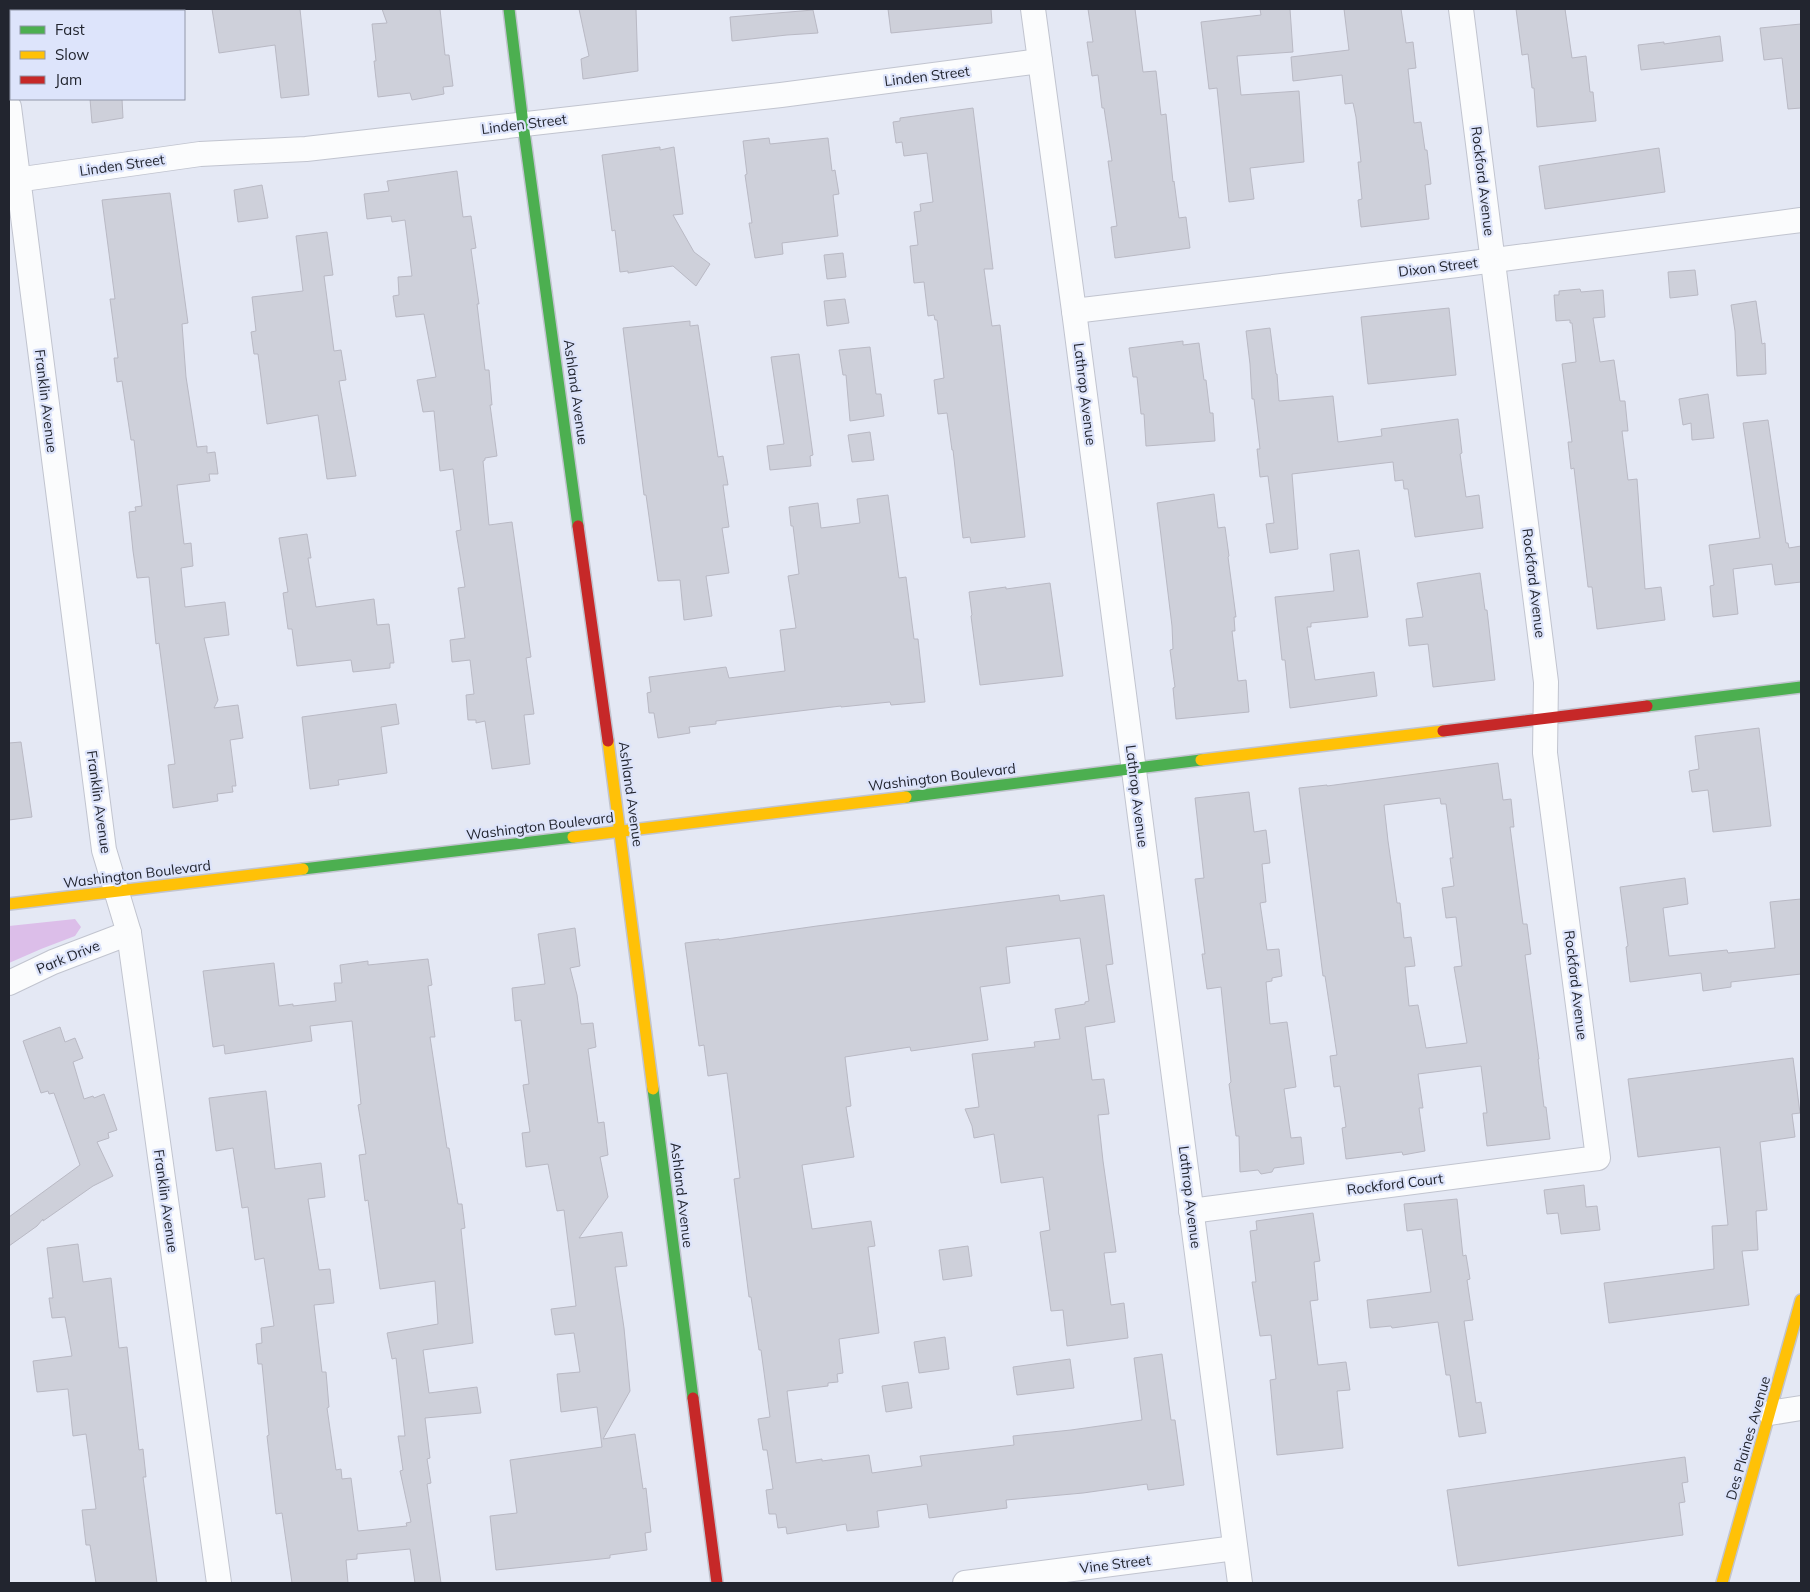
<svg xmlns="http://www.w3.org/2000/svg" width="1810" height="1592" viewBox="0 0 1810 1592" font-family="Mulish,sans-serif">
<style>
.green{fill:#dcbee9}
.building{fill:#ced0da;stroke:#b9b9c4;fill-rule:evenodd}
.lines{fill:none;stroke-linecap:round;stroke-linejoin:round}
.street-casing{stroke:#c1c4cf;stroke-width:26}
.fast-casing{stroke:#c1c4cf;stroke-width:14}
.slow-casing{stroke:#c1c4cf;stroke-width:14}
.jam-casing{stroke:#c1c4cf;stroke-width:14}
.street{stroke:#fbfcfd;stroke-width:24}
.fast{stroke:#4caf50;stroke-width:11}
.slow{stroke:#ffc107;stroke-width:11}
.jam{stroke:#c62828;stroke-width:11}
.labels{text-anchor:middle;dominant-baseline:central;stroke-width:4.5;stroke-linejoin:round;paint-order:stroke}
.street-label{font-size:14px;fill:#22252f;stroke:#dde4fb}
</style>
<rect width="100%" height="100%" fill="#e4e8f4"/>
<path class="green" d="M75 919 81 927 75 936 41 949 9 963V926Z"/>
<g class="building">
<path d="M212 9H300L309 95 281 98 275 45 219 53Z"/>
<path d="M382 9H440L445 55H449L453 86 443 87 444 94 412 100 410 93 378 97 374 61H376L372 24 387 23Z"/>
<path d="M579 9H636L638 71 583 79 581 59 589 56Z"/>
<path d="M888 9H991L992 23 891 33Z"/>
<path d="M1088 9H1135L1143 72 1156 71 1161 115 1166 114 1173 182 1174 181 1179 218 1186 217 1190 248 1115 258 1111 227 1117 226 1108 161H1112L1104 108H1102L1098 75 1092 76 1087 42H1093Z"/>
<path d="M1260 9H1290L1293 52 1237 56 1241 95 1299 91 1304 162 1250 168 1254 199 1229 202 1217 88 1209 89 1201 22 1261 15Z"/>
<path d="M1344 9H1401L1406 43 1413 42 1416 68 1408 69 1414 123 1421 122 1425 150H1427L1431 184 1425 185 1429 219 1361 227 1358 200 1362 199 1358 162H1361L1356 117 1353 103 1345 104 1342 75 1293 81 1291 57 1349 50Z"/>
<path d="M1516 9H1565L1572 58 1586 56 1590 92H1593L1596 121 1537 127 1534 88H1532L1528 54 1522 55Z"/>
<path d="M813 10 818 33 787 35 732 41 730 17Z"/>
<path d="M1801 24V108L1788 109 1782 58 1764 60 1760 28Z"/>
<path d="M1720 36 1723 61 1641 70 1638 45 1664 42V44Z"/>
<path d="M90 99H122L123 118 92 123Z"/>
<path d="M973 108 993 269H984L992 326 1000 325 1025 537 971 543 970 537 963 538 953 450H952L947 413 938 414 934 380 944 378 937 320H935L934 315 928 316 924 282 914 283 910 246 918 245 914 212 921 211 920 204 933 202 927 153 904 156 902 142 896 143 893 122 900 121V118Z"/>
<path d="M769 138 770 144 828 138 832 171 835 170 839 194 833 195 838 236 782 243 783 254 755 258 749 223H752L745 175 747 174 743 141Z"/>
<path d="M660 147V150L674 147 683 214 673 215 694 252 710 264 696 286 673 266 628 273V271L620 272 615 230 612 231 602 155Z"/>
<path d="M1659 148 1665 192 1545 209 1539 166Z"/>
<path d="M457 171 463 217 471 216 476 248 471 249 479 304H477L485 370H489L492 405H490L497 456 485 458V460L483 461 489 525 512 522 531 657 526 658 534 714 524 715 530 764 492 769 485 721 476 723V720H468L466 695 474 694 470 660 452 662 450 640 465 638 458 588 465 587 456 531 461 530 453 469 440 471 434 411 423 412 417 380 436 377 424 314 396 317 393 296 399 295 398 277 412 276 405 220 392 222 391 216 367 219 364 194 389 191 387 181Z"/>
<path d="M262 185 268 218 238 222 234 190Z"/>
<path d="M170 193 188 323 182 324 186 377 197 447 207 446V453L215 452 218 474H209L210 481 177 485 184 544 191 543 193 566 181 568 185 607 225 602 229 635 204 638 218 700 214 708 238 705 243 738 230 740 236 786H232L233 792 217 794 218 801 173 808 168 765 175 764 159 643 156 644 149 577 137 578 133 551 129 512 136 511 135 507 142 506 134 440H131L122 381 117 382 114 358H118L110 299H115L102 200Z"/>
<path d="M327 232 333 275 324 276 334 351 341 350 346 380 339 381 356 476 327 479 318 415 267 424 258 354H254L251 332 256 331 252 297 303 291 296 236Z"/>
<path d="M843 253 846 277 827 279 824 255Z"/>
<path d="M1695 270 1698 295 1670 298 1668 272Z"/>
<path d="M1580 289 1581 292 1603 290 1605 317 1593 318 1600 362 1614 360 1620 401H1625L1628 431H1622L1628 480 1637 479 1645 589 1661 587 1665 620 1597 629 1592 587H1588L1574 468 1571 469 1568 442H1572L1562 364 1576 362 1572 323H1570V320L1556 321 1554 295H1559V291Z"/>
<path d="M845 299 849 323 827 326 824 301Z"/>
<path d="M1756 301 1762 344 1765 343 1766 374 1737 376 1735 331 1731 305Z"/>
<path d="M1449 308 1456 375 1368 384 1361 317Z"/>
<path d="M690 321V326L698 325 718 457 723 456 728 485H723L729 527 722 528 729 573 706 576 712 616 684 620 680 580 658 581 646 495H644L623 328Z"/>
<path d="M1270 328 1276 374H1277L1279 401 1333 396 1338 442 1382 436 1381 429 1458 419 1462 453 1460 454 1466 497 1479 495 1483 528 1415 537 1408 489H1404L1403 480 1395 481 1393 462 1292 474 1298 549 1270 553 1266 524 1274 523 1268 476 1260 477 1257 449H1260L1254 399H1252L1250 364 1246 331Z"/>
<path d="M1183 341V345L1199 343 1204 380H1206L1210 413H1213L1215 441 1146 446 1144 414H1141L1137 377H1133L1129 348Z"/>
<path d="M870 347 876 394H881L884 416 850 421 846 375H843L839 350Z"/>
<path d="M799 354 813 455 810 456 811 466 770 470 767 446 784 444 771 357Z"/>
<path d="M1708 394 1714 438 1692 440 1691 423 1683 425 1679 399Z"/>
<path d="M1768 420 1786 543H1788L1789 548 1801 546V582L1775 585 1772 564 1733 569 1738 614 1713 617 1710 586 1714 585 1709 545 1760 538 1743 423Z"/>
<path d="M870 432 874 460 852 462 848 435Z"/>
<path d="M1214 494 1218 528 1225 527 1229 556 1228 557 1236 617H1234L1235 631H1232L1238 681 1246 680 1249 712 1176 719 1173 688 1175 687 1170 650 1173 649 1172 626 1157 503Z"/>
<path d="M888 495 899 578 906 577 914 639H918L925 702 891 705 890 702 841 707V706L716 721V724L689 727 690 733 658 738 654 713H649L647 693 651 692 649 677 726 667 729 678 785 671 780 630 796 628 788 576 799 574 793 526H791L789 507 818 503 821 528 860 523 857 499Z"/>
<path d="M307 534 311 558H308L316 607 374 599 377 625 389 624 394 663H390V668L353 672 351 660 297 666 292 629H288L283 593 288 592 279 538Z"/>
<path d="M1359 550 1368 617 1311 623V627H1307L1315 680 1374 672 1377 696 1290 708 1285 660H1282L1275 597 1334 591 1330 554Z"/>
<path d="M1480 573 1485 610H1487L1495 680 1433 687 1428 644 1409 646 1406 619 1423 617 1417 583Z"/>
<path d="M1050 583 1063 676 980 685 971 616 972 615 969 592 1006 587V589Z"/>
<path d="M396 704 399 724 381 727 387 773 338 780 339 785 310 789 302 717Z"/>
<path d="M1759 728 1771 826 1713 832 1708 790 1692 792 1689 771 1699 769 1695 736Z"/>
<path d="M21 742 32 817 9 820V743Z"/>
<path d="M1498 763 1503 800 1511 799 1514 827H1510L1523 924H1527L1531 954 1525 955 1539 1059H1538L1544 1107H1546L1550 1139 1487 1146 1483 1113H1487L1481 1066 1418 1074 1423 1108H1419L1425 1151 1403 1155 1402 1152 1346 1159 1342 1128 1346 1127 1340 1086 1334 1087 1330 1056 1337 1055 1325 976H1323L1299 788 1327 785V786ZM1440 798 1441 804H1446L1453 858H1450L1454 886 1442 888 1446 918 1456 917 1462 966 1454 967 1467 1043 1426 1048 1418 1005 1409 1006 1405 967 1415 966 1411 937 1404 938 1400 903H1397L1388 841 1384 805Z"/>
<path d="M1249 792 1254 832 1266 830 1270 863 1262 864 1266 902 1260 903 1267 950 1279 949 1282 976 1272 978V981L1266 982 1270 1024 1287 1022 1296 1087 1284 1089 1291 1138 1301 1137 1304 1164 1274 1168 1272 1172 1261 1174 1258 1170 1240 1172 1239 1136H1236L1229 1084 1231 1082 1221 987 1207 989 1202 954H1205L1195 879 1204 878 1195 798Z"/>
<path d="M1685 878 1688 904 1663 908 1669 956 1727 950 1728 953 1775 948 1770 902 1801 899V974L1731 982V987L1703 991 1701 973 1630 982 1626 947 1628 946 1620 887Z"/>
<path d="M1059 895 1060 901 1104 895 1113 964 1106 965 1115 1022 1085 1027 1092 1080 1104 1079 1109 1114 1098 1115 1103 1161 1116 1252 1104 1253 1111 1305 1124 1303 1128 1338 1067 1346 1063 1310 1051 1311 1040 1232 1050 1230 1043 1177 1001 1183 994 1134 974 1138 972 1126 965 1109 979 1107 972 1054 1035 1047 1034 1042 1060 1039 1055 1009 1085 1004V1002L1089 1001 1080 938 1006 947 1010 983 980 987 988 1040 911 1051 910 1047 845 1057 851 1106 846 1107 854 1157 802 1165 812 1229 871 1221 875 1246 868 1247 879 1333 839 1339 843 1373 837 1374 838 1382 828 1383V1386L787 1391 796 1463 822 1459V1461L869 1455 872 1473 922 1466 920 1456 1014 1445 1013 1436 1071 1430 1142 1420 1134 1358 1162 1354 1171 1420H1175L1184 1485 1148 1490 1147 1484 1083 1493 1006 1500 1007 1508 929 1518 927 1504 877 1511 879 1527 847 1531 846 1524 787 1534 786 1527 778 1528 776 1514H769L766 1490 773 1489 767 1450H763L758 1419 770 1417 761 1350H759L751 1297H749L734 1179 740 1178 727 1073 708 1076 704 1045 699 1046 685 943 719 939V940L817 926Z"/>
<path d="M575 928 580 966 570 968 577 995 581 1024 593 1023 596 1047 588 1049 598 1123 604 1122 608 1155 600 1157 608 1197 579 1238 622 1232 627 1266 615 1267 624 1328 630 1391 603 1439 635 1434 643 1489 646 1488 651 1532 645 1533 647 1550 610 1555V1558L496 1570 490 1516 517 1513 510 1460 602 1447 597 1407 561 1412 557 1374 580 1372 574 1333 555 1335 551 1309 576 1306 564 1210 557 1211 548 1164 526 1167 522 1133 530 1132 523 1085 529 1084 521 1020 515 1021 512 988 545 984 538 934Z"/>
<path d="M428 959 432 985 428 986 435 1037H430L447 1148H449L458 1204H462L465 1228 461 1229 473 1343 423 1350 429 1393 477 1387 481 1413 425 1418 430 1458 427 1459 431 1483 427 1484 441 1583H415L410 1549 357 1554V1559L346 1560 348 1583H292L282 1513 276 1514 267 1436 269 1435 262 1364H258L256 1344 262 1343 261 1328 274 1326 264 1258 255 1260 248 1207 242 1208 233 1148 216 1151 209 1098 266 1091 275 1169 321 1163 325 1197 308 1199 319 1270 330 1269 334 1303 314 1305 322 1372H326L329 1407 327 1408 336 1470 341 1469 342 1479 351 1478 358 1531 407 1526 406 1523 411 1522 400 1471 403 1470 398 1436H405L396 1358 392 1359 387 1333 438 1324 435 1281 380 1289 368 1200 365 1201 359 1155 366 1154 358 1105 361 1104 352 1021 310 1026 312 1041 225 1054 224 1045 213 1047 203 971 274 963 279 1006 293 1004V1006L336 1001 334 983H342L340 965 368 961V965Z"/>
<path d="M60 1027 65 1042 75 1038 83 1058 73 1062 84 1099 93 1096 94 1098 104 1094 117 1130 108 1133 109 1138 97 1142 113 1176 93 1186 43 1221V1219L37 1226 9 1246V1217L80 1165 54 1093 49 1094 48 1091 41 1093 23 1041Z"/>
<path d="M1793 1058 1800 1113 1792 1114 1795 1137 1760 1142 1767 1210 1756 1211 1758 1250 1742 1251 1749 1305 1609 1323 1604 1283 1714 1269 1712 1226 1728 1225 1720 1147 1638 1157 1628 1079Z"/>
<path d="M1584 1185 1586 1207 1597 1206 1600 1230 1561 1234 1558 1213 1547 1214 1544 1190Z"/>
<path d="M1457 1199 1463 1256 1466 1255 1470 1279 1467 1280 1473 1320 1464 1321 1476 1403 1481 1402 1486 1433 1459 1437 1450 1375H1446L1438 1322 1392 1328 1391 1326 1370 1328 1367 1300 1431 1292 1422 1229 1407 1231 1404 1204Z"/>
<path d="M1313 1213 1320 1261 1314 1262 1318 1300 1310 1301 1318 1365 1346 1362 1350 1390 1337 1391 1343 1448 1277 1455 1270 1380 1276 1379 1271 1335 1260 1336 1252 1282H1256L1250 1231 1257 1230 1256 1221Z"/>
<path d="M78 1244 83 1282 111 1278 119 1348 127 1347 139 1450 143 1449 146 1477H143L157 1583H96L90 1545H86L82 1510 96 1509 86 1434 73 1436 68 1389 37 1392 33 1361 72 1356 65 1317 52 1318 49 1298H53L47 1248Z"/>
<path d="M968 1246 972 1276 943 1280 939 1250Z"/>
<path d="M945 1337 949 1369 919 1373 914 1342Z"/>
<path d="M1070 1359 1074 1388 1017 1395 1013 1367Z"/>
<path d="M908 1382 912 1408 886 1412 882 1386Z"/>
<path d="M1685 1457 1688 1482 1682 1483 1685 1502 1679 1503 1683 1535 1458 1566 1447 1490Z"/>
</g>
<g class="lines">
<g class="street-casing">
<g id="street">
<path d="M1033 9 1074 311 1240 1583"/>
<path d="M9 107 104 850 129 933 219 1583"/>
<path d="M9 181 200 154 306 149 781 95 1040 61"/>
<path d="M1074 311 1457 265 1801 220"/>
<path d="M9 983 53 962 129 933"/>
<path d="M1191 1211 1598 1158 1545 753 1546 682 1461 9"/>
<path d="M1770 1413 1801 1408"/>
<path d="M965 1583 1235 1548"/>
</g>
</g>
<g class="fast-casing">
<g id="fast">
<path d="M509 9 523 124 578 526"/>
<path d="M1647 706 1801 687"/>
<path d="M906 797 1201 760"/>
<path d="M303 869 573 837"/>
<path d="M653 1089 693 1398"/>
</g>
</g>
<g class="slow-casing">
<g id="slow">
<path d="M608 741 653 1089"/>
<path d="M1201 760 1443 731"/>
<path d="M573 837 906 797"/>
<path d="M9 904 303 869"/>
<path d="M1722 1583 1801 1300"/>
</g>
</g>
<g class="jam-casing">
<g id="jam">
<path d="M578 526 608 741"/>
<path d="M1443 731 1647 706"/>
<path d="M693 1398 717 1583"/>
</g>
</g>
<use href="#street" class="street"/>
<use href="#fast" class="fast"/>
<use href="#slow" class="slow"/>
<use href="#jam" class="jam"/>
</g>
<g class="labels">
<g class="street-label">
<text transform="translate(927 76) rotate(-7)">Linden Street</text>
<text transform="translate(524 124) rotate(-7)">Linden Street</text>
<text transform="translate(122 165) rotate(-8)">Linden Street</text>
<text transform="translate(1483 181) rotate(83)">Rockford Avenue</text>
<text transform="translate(1438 267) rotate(-7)">Dixon Street</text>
<text transform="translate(576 392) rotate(82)">Ashland Avenue</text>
<text transform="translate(1085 394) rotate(83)">Lathrop Avenue</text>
<text transform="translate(46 401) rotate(83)">Franklin Avenue</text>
<text transform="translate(1534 583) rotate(83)">Rockford Avenue</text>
<text transform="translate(942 777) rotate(-7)">Washington Boulevard</text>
<text transform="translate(631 794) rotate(82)">Ashland Avenue</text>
<text transform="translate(1137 796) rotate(83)">Lathrop Avenue</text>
<text transform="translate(99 802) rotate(82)">Franklin Avenue</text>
<text transform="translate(540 826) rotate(-7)">Washington Boulevard</text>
<text transform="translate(137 874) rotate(-7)">Washington Boulevard</text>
<text transform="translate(68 957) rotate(-22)">Park Drive</text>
<text transform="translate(1576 985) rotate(83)">Rockford Avenue</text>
<text transform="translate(1395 1184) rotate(-7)">Rockford Court</text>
<text transform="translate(682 1195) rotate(83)">Ashland Avenue</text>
<text transform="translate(1190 1197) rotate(83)">Lathrop Avenue</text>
<text transform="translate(166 1201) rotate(82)">Franklin Avenue</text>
<text transform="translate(1748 1438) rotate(-74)">Des Plaines Avenue</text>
<text transform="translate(1115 1564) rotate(-7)">Vine Street</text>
</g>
</g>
<rect width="1810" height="1592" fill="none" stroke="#22252f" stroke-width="20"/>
<rect x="10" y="10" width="175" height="90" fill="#dde4fb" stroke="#9298a9"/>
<rect x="20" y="26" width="25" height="8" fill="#4caf50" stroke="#9298a9"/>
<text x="55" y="35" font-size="15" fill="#22252f">Fast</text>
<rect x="20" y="51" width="25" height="8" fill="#ffc107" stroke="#9298a9"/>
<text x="55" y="60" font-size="15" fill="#22252f">Slow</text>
<rect x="20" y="76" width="25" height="8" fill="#c62828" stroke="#9298a9"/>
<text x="55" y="85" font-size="15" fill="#22252f">Jam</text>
</svg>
